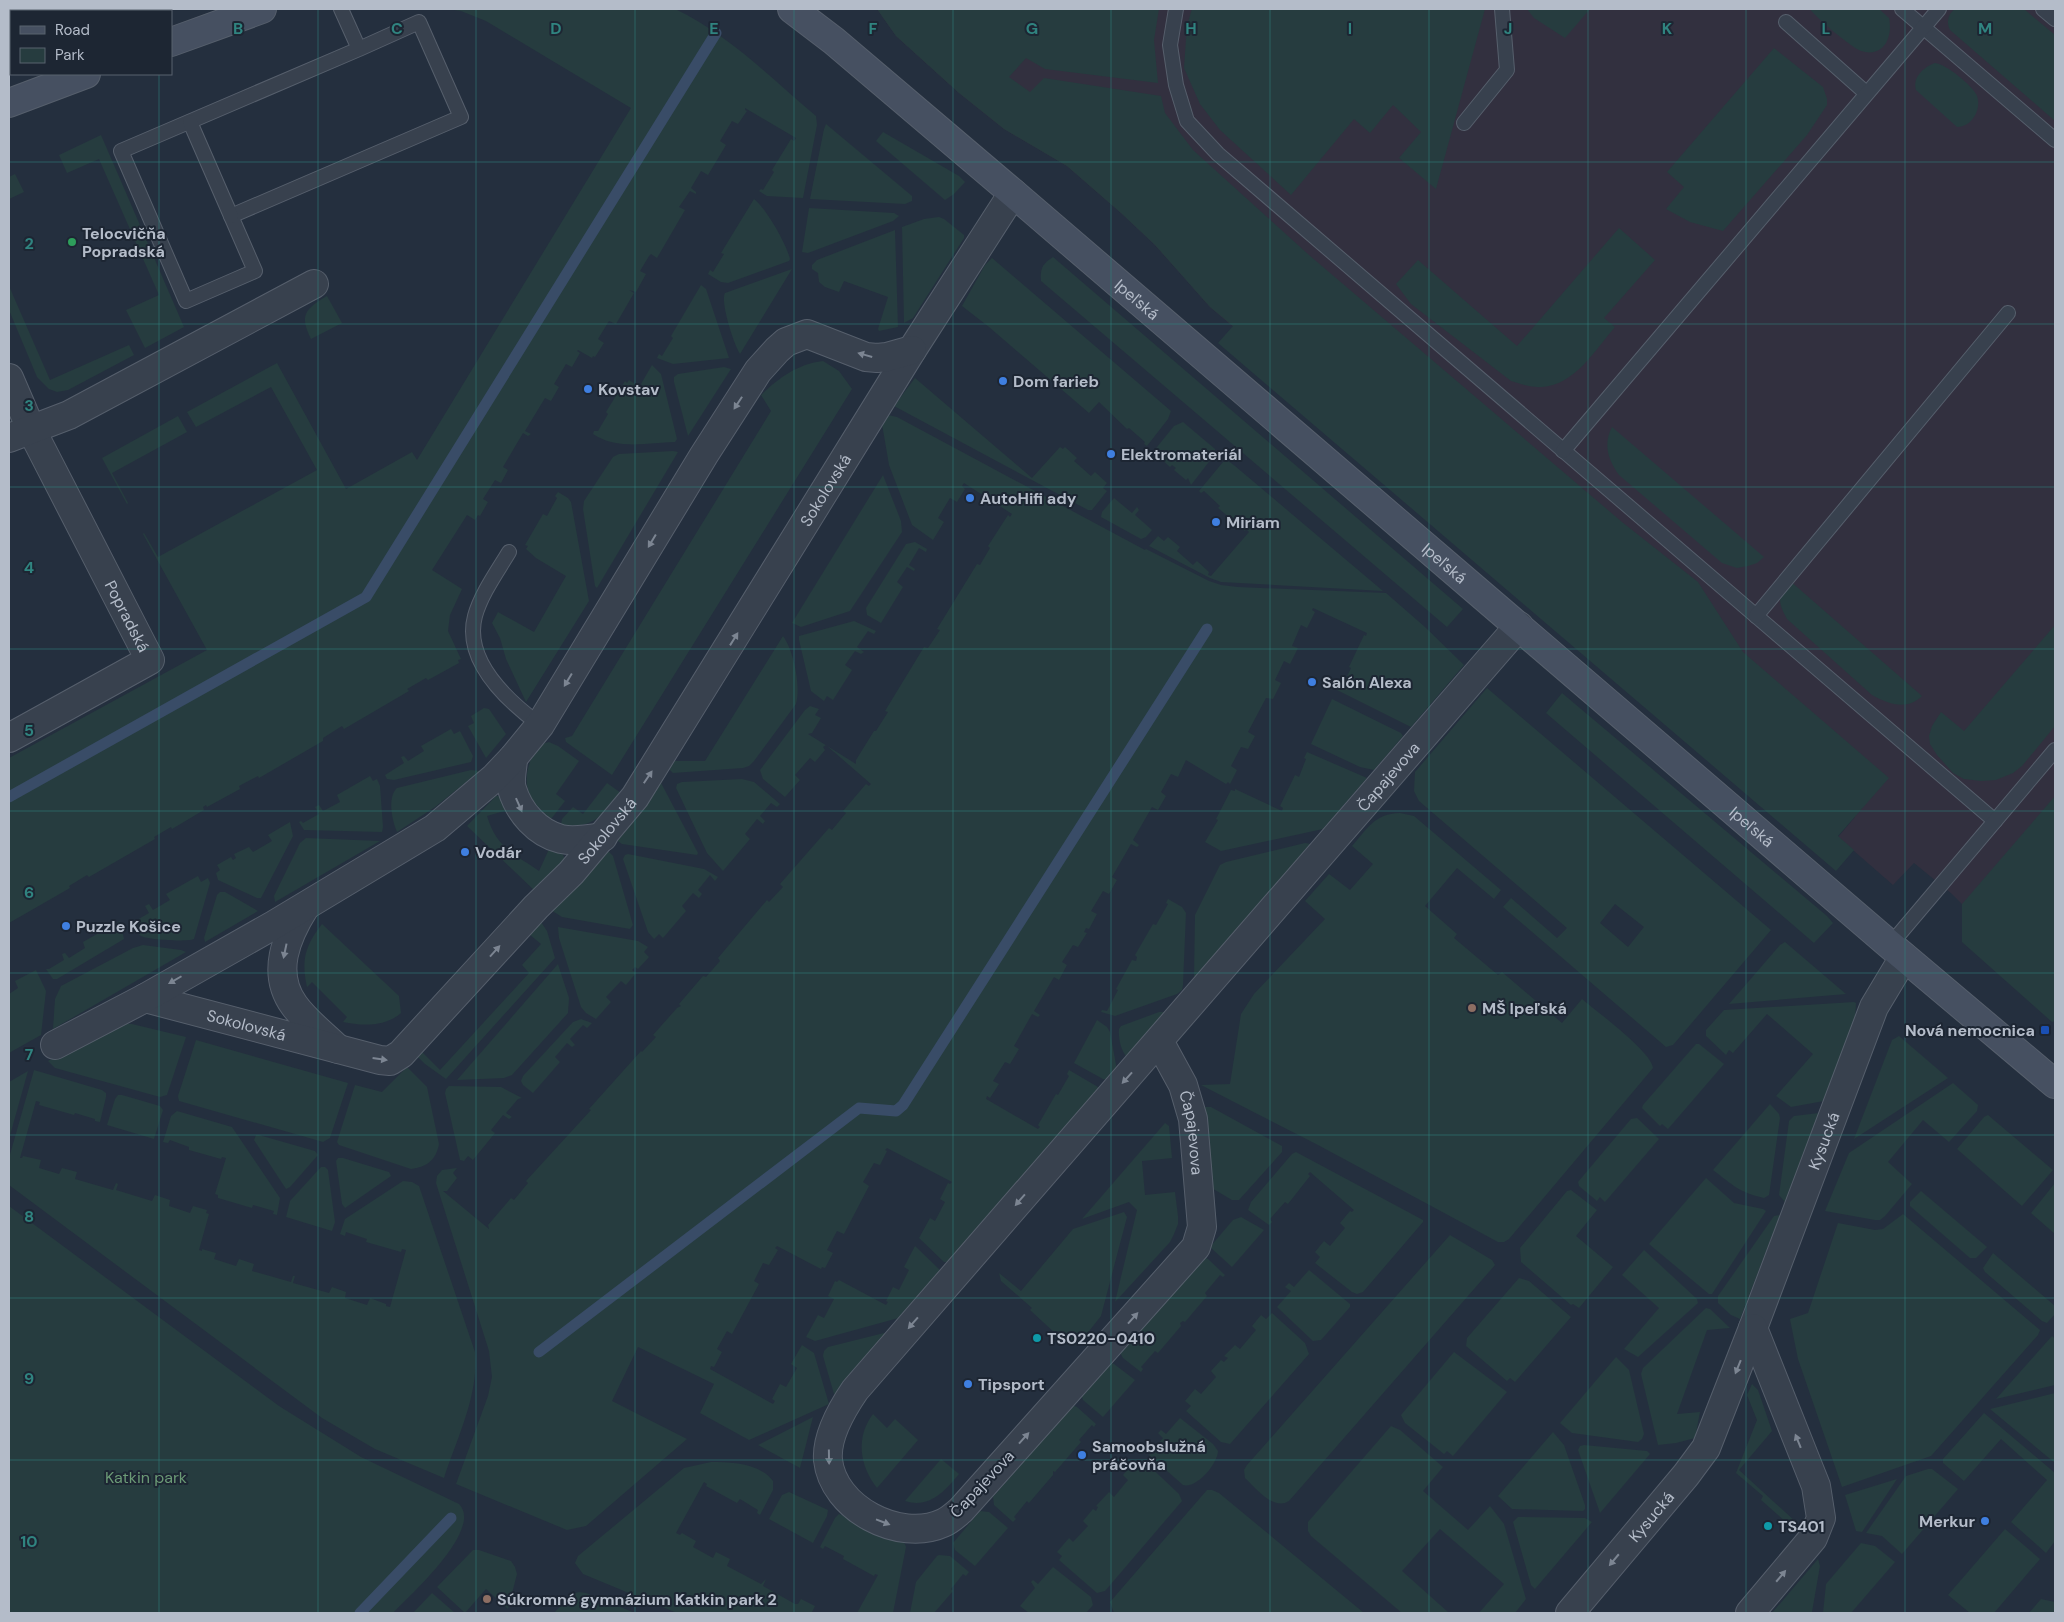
<svg xmlns="http://www.w3.org/2000/svg" width="2064" height="1622" viewBox="0 0 2064 1622" font-family="'DM Sans',sans-serif">
<style>
.medical{fill:#32303f}
.green{fill:#263c3f;fill-rule:evenodd}
.lines{fill:none;stroke-linecap:round;stroke-linejoin:round}
.stream{stroke:#394c67;stroke-width:11}
.lane-casing{stroke:#565f6c;stroke-width:16}
.street-casing{stroke:#565f6c;stroke-width:30}
.secondary-casing{stroke:#565f6c;stroke-width:30}
.lane{stroke:#38414e;stroke-width:14}
.street{stroke:#38414e;stroke-width:28}
.secondary{stroke:#465061;stroke-width:28}
.oneway{fill:#7c8592}
.grid{fill:none;stroke:#308480;stroke-width:1;stroke-opacity:0.55}
.leisure-dot{fill:#2e9e5b;stroke:#1d2633;stroke-width:2}
.shop-dot{fill:#3f7fe0;stroke:#1d2633;stroke-width:2}
.education-dot{fill:#8d6e63;stroke:#1d2633;stroke-width:2}
.transit-dot{fill:#1a4fb4;stroke:#1d2633;stroke-width:2}
.culture-dot{fill:#0f9aa8;stroke:#1d2633;stroke-width:2}
.labels{text-anchor:middle;dominant-baseline:central;stroke-width:4;stroke-linejoin:round;paint-order:stroke}
.poi-label{font-size:16px;font-weight:bold;fill:#b4bcc9;stroke:#1d2633;text-anchor:start}
.street-label{font-size:16px;fill:#b4bcc9;stroke:#1d2633}
.park-label{font-size:16px;fill:#6b9a76;stroke:#1d2633}
.grid-label{font-size:16px;text-anchor:middle;font-weight:bold;fill:#308480;stroke:#1d2633;stroke-width:4;stroke-linejoin:round;paint-order:stroke}
</style>
<rect width="100%" height="100%" fill="#242f3e"/>
<path class="medical" d="M877 9H2055V1005L1963 927 1962 904 1952 894 1914 863 1893 885 1838 837 1855 817 1258 348 1210 307 1155 245 1121 213 1067 166 1004 129 959 93 896 36Z"/>
<g class="green">
<path d="M447 9H675C728 34 771 78 816 116L817 125 803 198 767 196 759 191 761 189 763 190 774 172 772 170 791 139 794 141 796 138 745 108V110L747 111 738 124 732 121 720 141 726 145 708 175 701 171 691 188 696 192V194L690 191 679 207 685 210 657 258 651 254 649 256 640 271 646 274 636 292 629 290 634 293 616 324 609 321 598 339 604 343 595 357 593 356 592 358 578 350 577 351 580 353 572 367 566 364 554 384 559 387 551 401 545 398 525 431 531 434 528 436 523 433 503 467 508 470 501 483 495 480 483 499 488 502 480 516 478 515 475 520 467 515 432 570 462 589 450 615 448 631 461 659 458 660 459 663 428 680 426 678 407 689 409 691 344 729 342 726 323 738V741L259 778 258 776 239 786 240 789 207 807 206 805 203 807 204 810 172 829 171 827 154 837 155 839 89 877 87 875 69 886 70 888 9 923V758L207 650 143 534 144 533 158 557 317 470 271 387 196 427 187 412 277 363 346 489 412 452 417 460 631 108 486 21 461 11Z"/>
<path d="M877 9H1159L1154 40 1158 83 1045 69 1026 58 1009 77 1030 92 1044 78 1161 96 1165 113 1193 150 1309 255 1622 522 1698 582 1743 652 1889 778 1838 836 1854 850 1836 871 1218 343 1233 326 1210 307 1155 245 1121 213 1067 166 1004 129 959 93 896 36Z"/>
<path d="M1192 9H1485L1436 189 1399 158 1421 132 1393 105 1370 133 1354 119 1291 195 1220 130 1200 104 1184 68 1187 25Z"/>
<path d="M1527 9H1590L1565 38 1534 18Z"/>
<path d="M1810 9H1879L1889 18C1893 37 1884 58 1861 51 1852 48 1815 17 1810 9Z"/>
<path d="M1955 9H2024L2055 35V121L1950 30C1946 22 1948 14 1955 9Z"/>
<path d="M1774 48 1823 87 1827 99V105L1807 135 1723 231 1690 222 1666 209 1684 187 1667 172Z"/>
<path d="M1935 63C1946 64 1973 86 1977 96 1982 110 1971 127 1957 127L1916 90C1912 77 1924 67 1935 63Z"/>
<path d="M826 124 912 196V201L905 204 810 199 824 129Z"/>
<path d="M883 132 959 176 965 182 954 194 945 200 876 141Z"/>
<path d="M101 135 184 327 145 348 126 310 159 295 99 159 67 173 59 155Z"/>
<path d="M15 174 24 192 9 199V177Z"/>
<path d="M754 199C766 208 787 245 790 259L789 261 728 283 721 282 708 274 710 270 713 272 724 254 721 253Z"/>
<path d="M809 208 894 213 899 216 893 221 808 253 802 252Z"/>
<path d="M939 217 944 219 964 235V238L913 318 904 323 902 227 924 219Z"/>
<path d="M1619 228 1655 260 1604 318 1615 327C1595 350 1575 385 1542 387 1532 388 1521 384 1511 381L1411 304 1396 284 1418 260 1517 346Z"/>
<path d="M895 230 898 327 879 331 878 329 888 297 844 281 839 292 825 287 819 282 818 273 812 269V265L817 260Z"/>
<path d="M1053 257 1463 609 1447 627 1041 281C1040 269 1042 264 1053 257Z"/>
<path d="M992 258 1171 411 1168 419 1147 446 1144 444 1145 442 1129 428 1127 429 1099 402 1089 413 989 327 962 306 985 265Z"/>
<path d="M792 269 740 354C734 345 720 302 725 293Z"/>
<path d="M701 285 706 289 729 358 673 364 657 358 659 354 662 356 673 338 671 336Z"/>
<path d="M9 286 50 380 129 345 134 355 68 390 57 392 49 389 37 377 9 310Z"/>
<path d="M327 296 342 323 311 339C299 315 305 309 327 296Z"/>
<path d="M823 361 839 371 852 389 612 775 566 742 565 738 572 736 771 411 761 395C779 378 797 364 823 361Z"/>
<path d="M652 365 661 374 677 439 675 442C648 443 616 450 593 434L594 431H598L608 414 606 412 625 381 627 383 629 380 641 388 643 386 641 384Z"/>
<path d="M724 367 731 369 688 436 674 382V377L678 374Z"/>
<path d="M915 378 1032 478 1060 447 1063 449 1065 447 1077 458 1074 461 1091 476 1095 472 1107 483 1103 488 1107 491 1092 510H1088L894 406Z"/>
<path d="M888 415 897 417 1145 550 1146 549 1209 581 1221 585 1238 587 1386 593 1425 627 1464 665 1411 727 1337 690 1339 686 1342 687 1351 668 1349 667 1364 635 1366 636 1367 633 1313 608 1312 610 1315 612 1307 628 1301 625 1292 646 1298 648 1290 664 1284 661 1275 680 1281 683 1273 699 1266 698 1248 732 1255 736 1248 749 1241 747 1231 766 1237 770 1230 784 1228 782 1226 784 1186 760 1178 777 1171 774 1161 792 1166 796 1158 810 1152 807 1133 840 1139 845 1137 847 1131 844 1112 877 1117 880 1109 894 1103 891 1091 911 1097 914 1089 929 1086 928 1084 932 1087 933 1078 947 1073 945 1062 962 1067 965 1059 980 1054 977 1034 1011 1040 1015 1038 1017 1032 1014 1014 1046 1019 1049 1010 1064 1005 1062 993 1081 999 1084 990 1098 987 1096 986 1099 1038 1129 1040 1127 1038 1125 1056 1094 1058 1095 1069 1076 1067 1074 1069 1070 1098 1087 1100 1090 949 1262H944L919 1238 930 1218 935 1221 945 1202 940 1199 948 1183 950 1184 952 1182 887 1148 885 1150 887 1151 880 1165 874 1163 863 1182 869 1186 844 1234 837 1231 827 1250 833 1253 825 1268 822 1267 821 1269 777 1246 775 1248 778 1250 769 1265 763 1263 754 1281 759 1284 732 1334 727 1331 717 1349 722 1352 714 1367 711 1366 710 1369 773 1404 775 1401 772 1399 780 1384 786 1387 797 1368 791 1364 802 1345 814 1353 829 1404 749 1440 700 1413 714 1384 638 1347 612 1401 687 1439 586 1526 567 1530 456 1484 488 1396 492 1377 489 1351 436 1183 437 1176 442 1170 457 1168 453 1173 457 1178 447 1191H443L489 1229 488 1225 511 1198 514 1200 528 1183 526 1181 591 1110 589 1109 641 1051 642 1052 656 1037 653 1035 677 1008 681 1006 679 1004 703 976 706 977 720 961 718 958 767 900 769 902 783 887 780 884 829 828 832 830 846 813 843 811 866 784 869 786 871 784 826 745 823 747 825 750 815 762 810 758 795 775 800 780 785 797 763 779 760 770 805 710 810 706 819 709 815 715 821 718 812 733 808 734 856 764V760L874 731H876L888 712 885 711 924 647 928 648 940 630 937 629 977 564 980 565 990 548 988 546 1008 515 1010 517 1012 514 964 483 962 486 965 489 957 502 950 498 938 518 944 522 933 540 912 525 889 465 882 424Z"/>
<path d="M178 416 187 432 112 473 128 503 127 504 102 458Z"/>
<path d="M1183 422 1215 449V454L1191 485 1188 478 1186 480 1174 470 1176 468 1172 465 1170 467 1159 457 1160 455H1156L1153 452 1174 426Z"/>
<path d="M1612 427 1764 557 1757 563 1748 566 1737 568 1722 563 1619 475C1608 460 1603 444 1612 427Z"/>
<path d="M673 451 678 452 597 588 595 586 583 509 584 501 613 457 619 454Z"/>
<path d="M1227 460 1235 466 1383 591 1221 582 1210 578 1149 546 1158 536 1164 541 1168 537 1180 547 1177 551 1193 565 1197 561 1209 572 1208 575 1211 576 1249 532 1246 529 1245 531 1234 521 1235 519 1232 517 1230 518 1218 508 1220 506 1204 491 1201 493 1199 491 1223 462Z"/>
<path d="M883 475 901 521 902 532 850 611 801 627 792 623Z"/>
<path d="M558 492 568 498 571 502 589 601 526 702 506 659 500 638 492 623 498 612 534 632 566 576 536 558 526 549 528 546 525 545 543 514 547 516 557 498 555 496Z"/>
<path d="M1114 498 1132 513 1137 507 1139 510 1135 515 1152 530 1146 537 1141 539 1101 517 1102 512Z"/>
<path d="M915 542 927 549 926 552 919 548 909 565 915 569 914 571 907 567 897 582 903 587 881 623 867 615 866 608 906 544Z"/>
<path d="M1789 580 1922 696C1907 711 1888 704 1872 695L1787 619C1777 601 1778 596 1789 580Z"/>
<path d="M854 621 876 631 874 634 868 631 857 647 864 652 861 654 855 651 845 665 852 670 833 700 827 696 824 701 811 691 799 640V636Z"/>
<path d="M2055 625V726L2022 766 2013 773 1996 780 1981 781 1964 779 1953 773 1937 755 1930 744 1929 736 1932 726 1941 712 1964 731Z"/>
<path d="M783 636C794 651 801 687 796 704L754 761 749 766 743 768 673 773 669 769 673 761H705Z"/>
<path d="M1487 688 1771 930 1673 1045 1666 1047 1503 907 1511 898 1557 938 1567 928 1419 801 1414 791 1415 772ZM1615 904 1644 927 1628 947 1600 923Z"/>
<path d="M1562 693 1827 916 1833 923 1814 943 1546 713Z"/>
<path d="M1332 699 1401 733 1403 736 1374 770 1360 767 1311 744Z"/>
<path d="M484 708 489 709 506 734 486 758 468 726 474 723 471 716Z"/>
<path d="M451 729 454 734 460 731 473 756 471 762 394 780 387 779 385 775 404 763 401 757 404 756 408 761 424 751 421 746Z"/>
<path d="M549 742 558 746 579 761 556 794 565 801 551 819C522 796 521 778 537 745Z"/>
<path d="M1307 752 1367 778 1323 829 1221 851 1205 842 1218 820 1216 819 1231 790 1235 791V789L1282 811 1283 808 1280 806 1295 775 1299 777 1306 759 1304 758Z"/>
<path d="M471 770 480 771 435 807 397 832C392 821 387 797 397 788Z"/>
<path d="M370 776 373 781 377 779 380 786 383 827 382 832 304 830 299 822 301 821 303 823 319 814 315 807 319 805 323 811 340 802 337 795Z"/>
<path d="M742 779 754 782 780 804 777 807 771 803 760 816 765 821 763 824 757 819 745 834 750 839 723 871 707 853 676 788 677 784 682 782Z"/>
<path d="M660 781 698 853 697 855 622 844 615 839Z"/>
<path d="M607 783 621 793C601 816 594 829 561 825L562 819 573 807 583 814Z"/>
<path d="M496 796H500L508 810 487 816C496 847 514 854 539 871L550 847 561 851 564 857V863L536 892 467 826Z"/>
<path d="M2055 796V1021L2052 1022 1962 942V904Z"/>
<path d="M1400 813 1414 816 1501 890 1494 899 1457 868 1425 906 1457 934 1454 938 1498 975 1502 972 1562 1023 1582 999C1596 1011 1652 1052 1653 1068L1509 1239 1504 1242H1498L1318 1145 1201 1085 1230 1084 1241 1014 1254 994 1325 919 1305 901 1329 874 1350 890 1373 864 1352 846C1368 828 1374 814 1400 813Z"/>
<path d="M290 822 293 836 261 898H257L218 880 216 873 220 870 217 865 231 857 233 860 236 858 234 854 249 847 253 852 272 841 268 835Z"/>
<path d="M306 838 380 841 275 902 274 896 300 843Z"/>
<path d="M1305 843 1311 844 1197 978 1194 976 1195 915 1220 865 1226 862Z"/>
<path d="M606 849 613 856 633 925 630 929 562 917 551 910Z"/>
<path d="M628 854 704 869 718 877 715 881 710 875 698 890 702 894 699 898 693 893 682 906 686 911 663 938 659 934 654 939 648 932 623 859 625 855Z"/>
<path d="M198 876 201 882 208 878 210 883 194 939C187 942 149 940 141 936 137 933 133 928 130 924L149 913 145 906 149 904 153 910 170 900 166 894Z"/>
<path d="M220 892H225L258 911 205 942 204 938 217 895Z"/>
<path d="M1168 899 1182 907 1186 913 1183 985 1182 990 1177 994 1115 1016 1101 1012 1102 1010 1107 1011 1118 990 1116 989 1132 960 1136 961 1137 957 1135 955 1153 924 1156 925 1168 904 1166 903Z"/>
<path d="M120 921 124 939 57 979H53L46 969H49L64 960 62 954 65 953 69 958 85 948 83 942Z"/>
<path d="M541 922 547 931 555 958 446 1079 425 1064 416 1055 420 1050 440 1070 529 973 522 965 541 944 529 934Z"/>
<path d="M322 924 399 996 401 1013C385 1027 362 1026 343 1022L347 1017 312 982 307 987C301 960 305 946 322 924Z"/>
<path d="M558 927 638 941 648 947 644 952 649 957 638 969 635 967 632 970 636 973 626 985 621 981 606 997 611 1002 596 1019 586 1013 581 1007 559 938Z"/>
<path d="M1785 942 1846 994 1729 1004 1780 945Z"/>
<path d="M143 945 181 950 186 952 53 1029 55 999 61 986 133 948Z"/>
<path d="M558 964 569 998 568 1013 512 1075 504 1078 457 1080Z"/>
<path d="M36 970 46 991 41 1035 9 1053V994L18 988 15 981Z"/>
<path d="M1854 1002 1856 1003 1855 1018 1824 1101 1791 1107 1776 1096 1813 1054 1767 1014 1733 1053 1729 1050 1726 1055 1706 1036V1030L1724 1010Z"/>
<path d="M1159 1012H1168L1128 1058C1121 1053 1118 1037 1119 1029L1121 1026Z"/>
<path d="M581 1019 592 1023 587 1028 583 1025 570 1039 575 1045 572 1047 567 1043 555 1057 560 1062 533 1093 523 1085 521 1081 523 1076 573 1022Z"/>
<path d="M1097 1020 1107 1027 1110 1032 1117 1070 1109 1080 1103 1079 1074 1063Z"/>
<path d="M113 1023 132 1024 186 1037 167 1095 160 1097 55 1068 48 1061Z"/>
<path d="M1899 1036 1948 1078 1854 1139 1892 1040Z"/>
<path d="M196 1040 348 1083 330 1138 323 1142 179 1101 178 1096Z"/>
<path d="M1696 1044H1699L1724 1064 1668 1129 1662 1124 1660 1126 1642 1108 1643 1105Z"/>
<path d="M407 1067 427 1087 439 1144C436 1160 427 1167 411 1169L339 1145 337 1142 355 1085 382 1092Z"/>
<path d="M34 1070 102 1090 106 1093V1097L100 1122 95 1121V1119L75 1113 74 1115 39 1105 40 1102 36 1101 20 1158H22L23 1156 41 1160 39 1168 59 1174 62 1168 77 1172 75 1179 113 1190 116 1183 118 1184 116 1190 152 1201 155 1195 170 1200 169 1206 190 1213 193 1206 207 1210 206 1213 209 1214 199 1250 202 1251V1249L216 1253 214 1259 236 1266 239 1259 254 1264 252 1271 291 1282 293 1276H295L293 1283 329 1293 332 1287 346 1292 345 1298 367 1305 370 1298 386 1304V1306L390 1307 406 1250 402 1249 401 1252 366 1242 367 1239 346 1232 345 1236 340 1234 345 1219 403 1181 412 1182 419 1186 475 1352C479 1395 457 1438 444 1478L375 1449 322 1418 9 1185V1158Z"/>
<path d="M28 1071 9 1139V1082Z"/>
<path d="M1953 1083 1978 1105 1977 1111 1949 1142 1923 1120 1888 1162 1912 1184 1885 1216 1880 1220H1875L1825 1211 1849 1153Z"/>
<path d="M449 1086 501 1087 522 1098 518 1099 506 1113 512 1117 509 1119 503 1115 491 1130 495 1133 473 1160 468 1156 464 1161 460 1160 445 1093 446 1089Z"/>
<path d="M118 1095H122L160 1106 163 1110 154 1139 107 1125 115 1099Z"/>
<path d="M1770 1104 1779 1114 1780 1118 1769 1195 1764 1198C1738 1192 1733 1185 1713 1170Z"/>
<path d="M1203 1107H1211L1282 1146V1152L1239 1200H1232L1210 1187Z"/>
<path d="M177 1111 232 1127 280 1198 277 1215 273 1214 274 1211 253 1205 252 1208 218 1198V1195L215 1194 226 1158 222 1157 221 1159 189 1150V1147L170 1140 168 1143 163 1142 171 1116Z"/>
<path d="M1819 1113 1818 1117 1785 1202 1779 1195 1789 1121 1794 1116Z"/>
<path d="M1988 1115 2053 1170 2022 1206 1957 1149 1984 1117Z"/>
<path d="M1637 1118 1659 1139 1605 1202 1600 1197 1597 1201 1579 1186 1578 1182 1631 1119Z"/>
<path d="M1165 1123 1169 1126 1172 1158 1142 1161 1145 1195 1175 1192 1178 1216V1224L1174 1234 1170 1242 1115 1302 1137 1210 1129 1202 1082 1219Z"/>
<path d="M256 1135H259L315 1151 318 1155 290 1187 286 1189 254 1140Z"/>
<path d="M1296 1152 1423 1220V1222L1363 1292 1357 1294 1352 1292 1315 1263 1320 1257 1315 1252 1324 1241 1330 1246 1345 1228 1340 1223 1350 1211 1352 1212 1354 1210 1310 1172 1308 1174 1310 1176 1288 1204 1285 1202 1270 1219 1272 1222 1269 1225 1248 1210 1251 1202 1292 1154Z"/>
<path d="M338 1158H343L389 1172 391 1176 345 1208 342 1204 336 1161Z"/>
<path d="M321 1167H325L328 1170 335 1222 332 1231 286 1217 290 1201Z"/>
<path d="M1706 1178 1734 1203 1763 1209 1766 1211 1712 1294H1709L1649 1244Z"/>
<path d="M2055 1183V1234L2031 1213Z"/>
<path d="M1571 1190 1597 1210 1576 1236 1613 1267 1579 1308 1573 1304 1571 1305 1521 1262 1520 1248 1567 1191Z"/>
<path d="M1921 1191 1987 1247 1976 1258H1970L1910 1206V1202Z"/>
<path d="M9 1206 279 1406 361 1457 459 1504C484 1529 410 1595 393 1613H9Z"/>
<path d="M1124 1212 1127 1217 1101 1316 1078 1345 1069 1346 1030 1310 1032 1308 1001 1281 999 1273 1021 1291 1073 1229Z"/>
<path d="M1903 1214 2040 1330 2038 1335 1931 1456 1842 1487 1798 1359 1790 1319 1808 1313 1838 1223 1875 1230 1883 1229Z"/>
<path d="M1780 1215 1740 1319 1731 1315 1718 1303V1296L1774 1216Z"/>
<path d="M1241 1217 1264 1230 1232 1267 1210 1247 1233 1220Z"/>
<path d="M1450 1235 1492 1260 1495 1265 1289 1501C1273 1511 1256 1488 1245 1478L1244 1470 1247 1465Z"/>
<path d="M915 1246 941 1271 902 1317 815 1341 806 1337 818 1315 824 1318 834 1299 828 1296 835 1281 837 1282 839 1280 886 1305 888 1302 886 1301 893 1287 899 1290 909 1270 904 1267Z"/>
<path d="M1644 1250 1697 1299 1698 1303 1638 1357 1624 1349 1659 1308 1622 1275Z"/>
<path d="M1993 1253 2055 1306V1314L2047 1323 2042 1321 1985 1272 1983 1268Z"/>
<path d="M1202 1256 1208 1259 1225 1275 1223 1277 1220 1275 1205 1293 1207 1296 1185 1322 1183 1321 1180 1323 1181 1326 1158 1353 1155 1351 1141 1367 1143 1369 1141 1372 1123 1358 1119 1351Z"/>
<path d="M1309 1270 1350 1304V1307L1321 1340 1313 1341 1277 1307 1291 1291 1285 1287 1289 1283 1294 1287Z"/>
<path d="M1519 1278 1529 1281 1571 1317 1515 1382 1510 1378 1507 1381 1466 1346 1467 1338Z"/>
<path d="M1706 1308 1710 1309 1730 1328 1707 1330 1677 1414 1700 1412 1695 1438 1676 1443 1658 1445 1641 1374 1643 1368Z"/>
<path d="M1272 1313 1305 1343 1309 1354 1230 1444 1221 1442 1186 1411 1191 1406 1185 1401 1195 1389 1201 1394 1216 1377 1211 1371 1221 1360 1224 1362 1228 1358 1224 1356 1235 1345 1240 1349 1256 1330 1252 1326 1261 1315 1266 1319Z"/>
<path d="M884 1333H890L837 1395 834 1394 823 1356 824 1351 828 1347Z"/>
<path d="M2052 1336 2055 1339V1385L1996 1399Z"/>
<path d="M1454 1352 1507 1392 1453 1456 1447 1451 1444 1454 1405 1423 1401 1415Z"/>
<path d="M1616 1357 1629 1370 1644 1434 1642 1439 1638 1442 1572 1433 1560 1423Z"/>
<path d="M1109 1362 1114 1364 1135 1380 1103 1417 1083 1400 1081 1395Z"/>
<path d="M1752 1384 1758 1390 1772 1431 1739 1470 1796 1522 1797 1525 1794 1529 1761 1500 1763 1496 1736 1473 1757 1420 1747 1395Z"/>
<path d="M2055 1393V1463L1990 1409Z"/>
<path d="M1072 1405 1077 1407 1096 1424 1094 1427 1092 1425 1079 1440 1081 1442 1055 1472 1053 1471V1475L1029 1503 1027 1501 1014 1517 1016 1519 1013 1522 994 1505 993 1497Z"/>
<path d="M1984 1413 2055 1473V1541L2046 1553 2011 1522 2047 1480 2001 1439 1964 1481 1943 1463V1459Z"/>
<path d="M873 1414 887 1428 895 1419 918 1440 877 1488C860 1466 855 1438 873 1414Z"/>
<path d="M813 1417 800 1468 758 1445Z"/>
<path d="M1180 1418 1213 1444 1218 1451C1218 1463 1197 1489 1183 1485L1149 1455 1163 1438 1158 1433 1161 1430 1166 1434Z"/>
<path d="M1391 1426 1400 1430 1443 1467 1423 1491 1468 1530 1490 1506 1504 1524 1526 1599 1515 1613H1479L1504 1584 1440 1529 1402 1571 1449 1613H1402L1311 1536 1308 1531V1522Z"/>
<path d="M1553 1432 1564 1445 1585 1505V1509L1583 1511 1512 1509 1498 1496Z"/>
<path d="M1584 1445 1647 1451 1650 1454 1600 1513 1578 1450 1580 1446Z"/>
<path d="M941 1459 959 1474C945 1491 929 1509 905 1501Z"/>
<path d="M1144 1461 1179 1494 1182 1501 1105 1591 1097 1593 1059 1560 1062 1556 1057 1552 1069 1538 1073 1542 1088 1526 1083 1521 1093 1509 1096 1511 1098 1507 1096 1506 1109 1492 1114 1497 1128 1480 1123 1475 1134 1462 1139 1467Z"/>
<path d="M711 1462C731 1462 760 1463 773 1481V1490L760 1515 757 1513 758 1510 740 1499 737 1503 706 1486 707 1484 704 1482 676 1533 680 1535 682 1533 696 1541 693 1547 713 1558 716 1552 730 1559 727 1566 761 1584 766 1579 763 1586 795 1604H798L801 1599 815 1606 812 1612 814 1613H677L583 1574 575 1563 578 1556 684 1468Z"/>
<path d="M1928 1469H1932L1958 1489 1902 1554 1882 1536 1866 1533 1906 1476Z"/>
<path d="M1897 1479 1862 1532 1856 1531 1845 1495Z"/>
<path d="M1207 1490H1212L1219 1493 1364 1613H1276L1273 1612 1272 1613H1114L1110 1602Z"/>
<path d="M789 1492 828 1510 827 1516 813 1543 769 1519 782 1495Z"/>
<path d="M980 1511 989 1512 1008 1528 975 1566 955 1550 953 1543Z"/>
<path d="M839 1514 904 1542 906 1547 893 1613H857L878 1575 875 1574 874 1576 843 1559 844 1556 825 1546 823 1549 820 1547 835 1518Z"/>
<path d="M1518 1517 1585 1518 1592 1522 1535 1589 1531 1585 1513 1522Z"/>
<path d="M2005 1529 2040 1559 1994 1613H1970L1948 1595Z"/>
<path d="M1861 1543 1875 1546 1895 1562 1851 1613H1823L1826 1584Z"/>
<path d="M473 1550H479L511 1561 515 1567 517 1574 508 1609 486 1589 465 1613 437 1587Z"/>
<path d="M939 1555 950 1556 969 1572 966 1576 963 1574 951 1589 953 1591 934 1613H910L916 1582 937 1556Z"/>
<path d="M1818 1559 1820 1566 1812 1612 1772 1613Z"/>
<path d="M1053 1567 1091 1597 1093 1605 1086 1613H1029L1020 1606 1035 1588 1031 1582 1033 1580 1038 1584Z"/>
<path d="M579 1592 586 1593 635 1613H554L572 1594Z"/>
<path d="M432 1593 455 1613H413Z"/>
<path d="M2041 1599 2055 1602V1613H2029Z"/>
</g>
<g class="lines">
<g class="stream">
<path d="M9 797 366 597 716 33"/>
<path d="M539 1352 859 1108 896 1111 903 1105 1207 629"/>
<path d="M360 1613 451 1518"/>
</g>
<g class="lane-casing">
<g id="lane">
<path d="M92 9V11"/>
<path d="M341 9 359 49 419 22 461 117 231 216 255 271 186 301 121 151 359 49"/>
<path d="M1176 9 1170 45 1176 85 1187 121 1218 154 1995 821"/>
<path d="M1902 9 2055 140"/>
<path d="M2043 9 2055 19"/>
<path d="M1786 22 1866 93"/>
<path d="M190 122 231 216"/>
<path d="M1464 123 1507 70 1502 9"/>
<path d="M1563 451 1939 9"/>
<path d="M509 552C497 572 481 594 475 616 463 661 509 702 540 725"/>
<path d="M1756 616 2008 313"/>
<path d="M1890 945 2055 750"/>
</g>
</g>
<g class="street-casing">
<g id="street">
<path id="s1" d="M9 378 31 429 150 660 9 738"/>
<path d="M9 438 69 415 314 284"/>
<path d="M513 758C513 767 509 780 512 789 519 812 537 833 561 839 574 842 590 839 603 837"/>
<path d="M305 907C286 937 271 973 294 1005 306 1022 324 1035 338 1049"/>
<path id="s2" d="M145 998 380 1060 390 1061 401 1054 536 907 571 873 635 797 912 350 1013 193"/>
<path id="s3" d="M1159 1041 1183 1085 1193 1119 1202 1227 1196 1247 961 1510C955 1515 950 1520 943 1523 899 1543 833 1508 828 1460 826 1436 842 1409 855 1390L1519 626"/>
<path d="M55 1045 145 998 272 926 435 828 494 778 513 758 540 725 704 455 758 371 777 350 786 342 807 334 866 357 877 358 887 357 912 350"/>
<path id="s4" d="M1753 1328 1874 1007 1904 957"/>
<path id="s5" d="M1570 1613 1686 1475 1706 1448 1753 1328 1816 1486 1821 1518 1813 1538 1750 1613"/>
</g>
</g>
<g class="secondary-casing">
<g id="secondary">
<path id="s6" d="M792 9 834 41 1013 193 1890 945 2055 1084"/>
<path d="M171 42 262 9"/>
<path d="M9 103 86 74"/>
</g>
</g>
<use href="#lane" class="lane"/>
<use href="#street" class="street"/>
<use href="#secondary" class="secondary"/>
</g>
<defs><path id="oneway-solid" d="M-6-.8H1V-3.2L6.5 0L1 3.2V.8H-6Z" transform="scale(1.25)"/></defs>
<g class="oneway">
<use href="#oneway-solid" transform="translate(865 355) rotate(-164)"/>
<use href="#oneway-solid" transform="translate(738 403) rotate(123)"/>
<use href="#oneway-solid" transform="translate(652 541) rotate(121)"/>
<use href="#oneway-solid" transform="translate(734 639) rotate(-58)"/>
<use href="#oneway-solid" transform="translate(568 680) rotate(121)"/>
<use href="#oneway-solid" transform="translate(648 777) rotate(-56)"/>
<use href="#oneway-solid" transform="translate(519 805) rotate(66)"/>
<use href="#oneway-solid" transform="translate(285 951) rotate(102)"/>
<use href="#oneway-solid" transform="translate(495 951) rotate(-48)"/>
<use href="#oneway-solid" transform="translate(175 980) rotate(150)"/>
<use href="#oneway-solid" transform="translate(380 1059) rotate(8)"/>
<use href="#oneway-solid" transform="translate(1127 1078) rotate(132)"/>
<use href="#oneway-solid" transform="translate(1020 1200) rotate(131)"/>
<use href="#oneway-solid" transform="translate(1133 1318) rotate(-48)"/>
<use href="#oneway-solid" transform="translate(913 1323) rotate(131)"/>
<use href="#oneway-solid" transform="translate(1738 1367) rotate(112)"/>
<use href="#oneway-solid" transform="translate(1024 1438) rotate(-48)"/>
<use href="#oneway-solid" transform="translate(1798 1441) rotate(-112)"/>
<use href="#oneway-solid" transform="translate(829 1457) rotate(89)"/>
<use href="#oneway-solid" transform="translate(883 1522) rotate(21)"/>
<use href="#oneway-solid" transform="translate(1614 1560) rotate(130)"/>
<use href="#oneway-solid" transform="translate(1781 1576) rotate(-50)"/>
</g>
<path class="grid" d="M159 9V11M318 9V1613M476 9V1613M635 9V1613M794 9V1613M953 9V1613M1111 9V1613M1270 9V1613M1429 9V1613M1588 9V1613M1746 9V1613M1905 9V1613M159 74V1613M9 162H2055M9 324H2055M9 487H2055M9 649H2055M9 811H2055M9 973H2055M9 1135H2055M9 1298H2055M9 1460H2055"/>
<circle class="leisure-dot" cx="72" cy="242" r="5"/>
<g class="shop-dot">
<circle cx="1003" cy="381" r="5"/>
<circle cx="588" cy="389" r="5"/>
<circle cx="1111" cy="454" r="5"/>
<circle cx="970" cy="498" r="5"/>
<circle cx="1216" cy="522" r="5"/>
<circle cx="1312" cy="682" r="5"/>
<circle cx="465" cy="852" r="5"/>
<circle cx="66" cy="926" r="5"/>
<circle cx="968" cy="1384" r="5"/>
<circle cx="1082" cy="1455" r="5"/>
<circle cx="1985" cy="1521" r="5"/>
</g>
<g class="education-dot">
<circle cx="1472" cy="1008" r="5"/>
<circle cx="487" cy="1599" r="5"/>
</g>
<rect class="transit-dot" x="2040" y="1025" width="10" height="10" rx="2.5"/>
<g class="culture-dot">
<circle cx="1037" cy="1338" r="5"/>
<circle cx="1768" cy="1526" r="5"/>
</g>
<g class="labels">
<g class="poi-label">
<text x="82" y="233">Telocvičňa<tspan x="82" dy="18">Popradská</tspan></text>
<text x="1013" y="381">Dom farieb</text>
<text x="598" y="389">Kovstav</text>
<text x="1121" y="454">Elektromateriál</text>
<text x="980" y="498">AutoHifi ady</text>
<text x="1226" y="522">Miriam</text>
<text x="1322" y="682">Salón Alexa</text>
<text x="475" y="852">Vodár</text>
<text x="76" y="926">Puzzle Košice</text>
<text x="1482" y="1008">MŠ Ipeľská</text>
<text x="2035" y="1030" text-anchor="end">Nová nemocnica</text>
<text x="1047" y="1338">TS0220-0410</text>
<text x="978" y="1384">Tipsport</text>
<text x="1092" y="1446">Samoobslužná<tspan x="1092" dy="18">práčovňa</tspan></text>
<text x="1975" y="1521" text-anchor="end">Merkur</text>
<text x="1778" y="1526">TS401</text>
<text x="497" y="1599">Súkromné gymnázium Katkin park 2</text>
</g>
<g class="street-label">
<text stroke="none"><textPath href="#s6" startOffset="451">Ipeľská</textPath></text>
<text stroke="none"><textPath href="#s2" startOffset="975">Sokolovská</textPath></text>
<text stroke="none"><textPath href="#s6" startOffset="856">Ipeľská</textPath></text>
<text stroke="none"><textPath href="#s1" startOffset="266">Popradská</textPath></text>
<text stroke="none"><textPath href="#s3" startOffset="1628">Čapajevova</textPath></text>
<text stroke="none"><textPath href="#s6" startOffset="1261">Ipeľská</textPath></text>
<text stroke="none"><textPath href="#s2" startOffset="570">Sokolovská</textPath></text>
<text stroke="none"><textPath href="#s2" startOffset="105">Sokolovská</textPath></text>
<text stroke="none"><textPath href="#s3" startOffset="99">Čapajevova</textPath></text>
<text stroke="none"><textPath href="#s4" startOffset="200">Kysucká</textPath></text>
<text transform="translate(982 1484) rotate(-47)">Čapajevova</text>
<text stroke="none"><textPath href="#s5" startOffset="126">Kysucká</textPath></text>
</g>
<g class="park-label">
<text x="146" y="1477">Katkin park</text>
</g>
</g>
<g class="grid-label">
<text x="238" y="34">B</text>
<text x="397" y="34">C</text>
<text x="556" y="34">D</text>
<text x="714" y="34">E</text>
<text x="873" y="34">F</text>
<text x="1032" y="34">G</text>
<text x="1191" y="34">H</text>
<text x="1350" y="34">I</text>
<text x="1508" y="34">J</text>
<text x="1667" y="34">K</text>
<text x="1826" y="34">L</text>
<text x="1985" y="34">M</text>
<text x="29" y="249">2</text>
<text x="29" y="411">3</text>
<text x="29" y="573">4</text>
<text x="29" y="736">5</text>
<text x="29" y="898">6</text>
<text x="29" y="1060">7</text>
<text x="29" y="1222">8</text>
<text x="29" y="1384">9</text>
<text x="29" y="1547">10</text>
</g>
<rect width="2064" height="1622" fill="none" stroke="#b4bcc9" stroke-width="20"/>
<rect x="10" y="10" width="162" height="65" fill="#1d2633" stroke="#59626f"/>
<rect x="20" y="26" width="25" height="8" fill="#465061" stroke="#59626f"/>
<text x="55" y="35" font-size="15" fill="#b4bcc9">Road</text>
<rect x="20" y="48" width="25" height="15" fill="#263c3f" stroke="#59626f"/>
<text x="55" y="60" font-size="15" fill="#b4bcc9">Park</text>
</svg>
